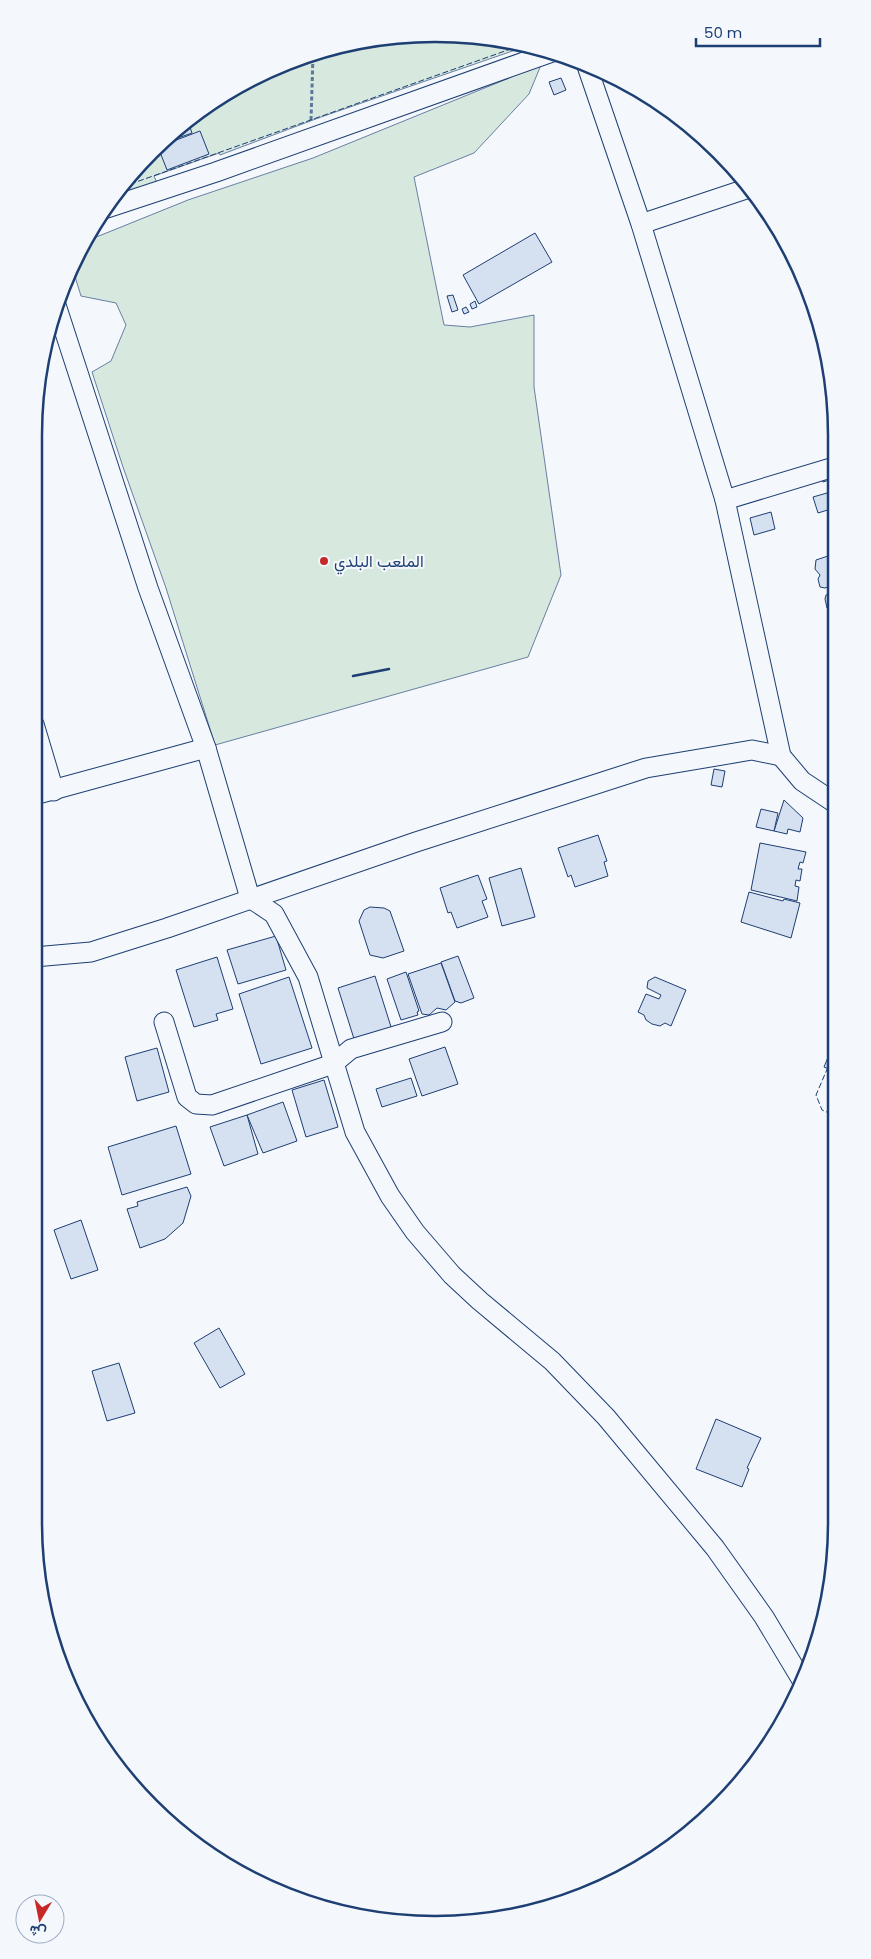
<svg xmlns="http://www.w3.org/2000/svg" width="871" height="1959" viewBox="0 0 871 1959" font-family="Poppins,Vazirmatn,sans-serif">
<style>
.green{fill:#d7e8df;stroke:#687fa3}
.building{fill:#d5e0f0;stroke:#1d3f73}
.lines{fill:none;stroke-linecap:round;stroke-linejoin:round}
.minor-casing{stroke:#1d3f73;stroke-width:21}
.path{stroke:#5e769c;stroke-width:3;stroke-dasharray:4 2.5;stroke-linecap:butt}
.minor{stroke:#f4f7fb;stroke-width:19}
.fence{stroke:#1d3f73;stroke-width:1;stroke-dasharray:6 2.5;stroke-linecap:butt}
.wall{stroke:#1d3f73;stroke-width:2.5}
.poi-dot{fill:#c62828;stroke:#f4f7fb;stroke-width:2}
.labels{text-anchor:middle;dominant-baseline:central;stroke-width:4;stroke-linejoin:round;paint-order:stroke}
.poi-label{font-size:16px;fill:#1d3f73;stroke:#f4f7fb;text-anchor:start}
.rim{fill:none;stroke:#1d3f73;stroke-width:2.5}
</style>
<rect width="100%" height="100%" fill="#f4f7fb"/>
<g class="green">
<path d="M410 35 488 37 527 46 321 117 220 155 219 153 154 176 157 183 115 197C167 124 245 74 330 48 355 40 384 39 410 35Z"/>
<path d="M541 65 529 94 474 153 414 177 444 325 470 327 534 315V387L561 575 528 657 215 745 166 588 123 467 92 372 111 361 126 325 116 303 81 296 73 270 84 242 188 200 313 158Z"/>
</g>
<g class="building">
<path d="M561 78 566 90 554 95 549 82Z"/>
<path d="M188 121 192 133 161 144 186 121Z"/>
<path d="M200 131 209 154 167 170 158 147Z"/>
<path d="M535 233 552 262 479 304 463 275Z"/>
<path d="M453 295 458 310 452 312 447 296Z"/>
<path d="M475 301 477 307 472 309 470 304Z"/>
<path d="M466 307 469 312 464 314 462 309Z"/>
<path d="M834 473V481L830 483 829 480 823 482 821 477Z"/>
<path d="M834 491V508L818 513 813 497Z"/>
<path d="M771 512 775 529 754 535 750 518Z"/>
<path d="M834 554V585L825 588 820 587 818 579 820 575 815 569 816 560Z"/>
<path d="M834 592 835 623 829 619 831 610 827 608 825 599 826 595Z"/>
<path d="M714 769 725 771 722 787 711 785Z"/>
<path d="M784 800 803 818 800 832 788 829 787 834 774 831Z"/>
<path d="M761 809 778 813 774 831 756 827Z"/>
<path d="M598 835 607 861 604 862 608 876 575 887 571 875 568 877 558 848Z"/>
<path d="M760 843 806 852 803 863 800 862 798 869H802L800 881 796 880 795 886 799 887 797 901 751 890Z"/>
<path d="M521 868 535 917 502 926 489 878Z"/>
<path d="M478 875 487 899 482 901 488 917 457 928 451 912 448 913 440 888Z"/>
<path d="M749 892 783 901 784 899 800 903 791 938 741 922Z"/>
<path d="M370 907 384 908 390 911 404 951 383 958 370 955 359 921 364 910Z"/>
<path d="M276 936 286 970 238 984 227 950Z"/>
<path d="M458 956 474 998 461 1003 455 1001 441 962Z"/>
<path d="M217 957 233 1009 216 1014 218 1020 194 1027 176 970Z"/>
<path d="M441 963 455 1002 446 1010 437 1008 429 1015 422 1014 408 974Z"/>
<path d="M406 972 419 1011 417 1012 418 1015 401 1020 387 979Z"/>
<path d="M375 976 392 1030 355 1042 338 988Z"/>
<path d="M289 977 312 1048 261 1064 239 994Z"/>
<path d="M655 977 686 990 671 1026 665 1023 660 1026 652 1024 646 1020 644 1015 638 1012 646 994 659 999 661 995 647 988 648 981Z"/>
<path d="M445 1047 458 1084 422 1096 409 1059Z"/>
<path d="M157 1048 169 1092 137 1101 125 1057Z"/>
<path d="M831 1050 836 1052V1059L831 1070 824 1067Z"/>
<path d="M411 1078 417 1096 382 1107 376 1089Z"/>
<path d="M324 1080 338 1127 306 1137 292 1090Z"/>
<path d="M283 1102 297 1141 263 1153 247 1115Z"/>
<path d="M247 1115 258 1154 224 1166 210 1127Z"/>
<path d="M176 1126 191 1174 122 1195 108 1147Z"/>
<path d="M187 1187 191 1196 183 1223 165 1239 140 1248 127 1209 138 1206 137 1202Z"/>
<path d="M81 1220 98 1270 71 1279 54 1230Z"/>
<path d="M219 1328 245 1374 220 1388 194 1343Z"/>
<path d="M119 1363 135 1413 107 1421 92 1371Z"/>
<path d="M716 1419 761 1438 747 1468 749 1469 742 1487 696 1469Z"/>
</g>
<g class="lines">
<g class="minor-casing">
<g id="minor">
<path d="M587 66 641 224 725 500 781 756 802 781 835 803"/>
<path d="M107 208 216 172 552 52"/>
<path d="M641 224 749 188"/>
<path d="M56 305 148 588 206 748 250 898 274 914 308 977 355 1132 390 1196 415 1232 452 1275 480 1301 552 1361 606 1417 715 1548 764 1617 803 1682"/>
<path d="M725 500 834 467"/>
<path d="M34 724 54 791"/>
<path d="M34 795 206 748"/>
<path d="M34 957 91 952 167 928 416 842 646 768 752 750 781 756"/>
<path d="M164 1022 187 1097 196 1104 212 1105 333 1064 351 1049 442 1022"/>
</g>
</g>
<path class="path" d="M311 120 313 55"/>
<use href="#minor" class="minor"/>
<g class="fence">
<path d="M122 187 522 45"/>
<path d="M828 1067 816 1095 822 1110 836 1116"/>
</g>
<path class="wall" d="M353 676 389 669"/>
</g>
<circle class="poi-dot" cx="324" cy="561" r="5"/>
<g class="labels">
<g class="poi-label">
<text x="334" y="561">الملعب البلدي</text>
</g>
</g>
<path d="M0 0H871V1959H0ZM435 42H435A393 393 0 0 1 828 435V1523A393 393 0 0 1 435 1916H435A393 393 0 0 1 42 1523V435A393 393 0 0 1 435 42Z" fill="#f4f7fb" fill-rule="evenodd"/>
<path class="rim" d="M435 42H435A393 393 0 0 1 828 435V1523A393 393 0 0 1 435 1916H435A393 393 0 0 1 42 1523V435A393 393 0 0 1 435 42Z"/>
<g transform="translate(40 1919) rotate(190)"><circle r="24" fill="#f4f7fb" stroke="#9eadc5"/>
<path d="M0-4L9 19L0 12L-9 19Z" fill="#c62828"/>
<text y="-8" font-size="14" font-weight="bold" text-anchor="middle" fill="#1d3f73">ش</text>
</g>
<path d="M696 38v8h124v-8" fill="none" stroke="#1d3f73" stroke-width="2.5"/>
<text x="704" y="38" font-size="15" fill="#1d3f73" stroke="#f4f7fb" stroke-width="4" paint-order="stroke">50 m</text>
</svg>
